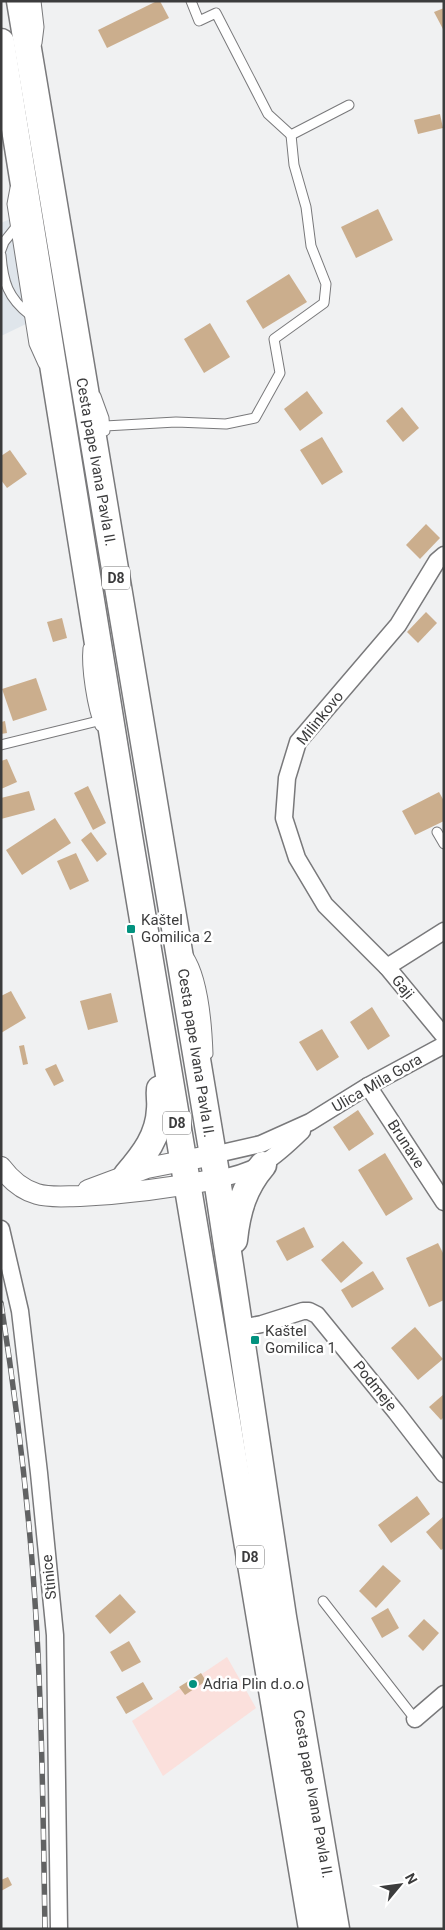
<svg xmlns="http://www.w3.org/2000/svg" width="445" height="1930" viewBox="0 0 445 1930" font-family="Roboto,sans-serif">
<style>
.built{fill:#dfe5eb}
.industrial{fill:#fbe0dc}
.building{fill:#cbae8d}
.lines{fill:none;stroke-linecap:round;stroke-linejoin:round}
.service-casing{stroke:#79797b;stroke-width:11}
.minor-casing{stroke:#79797b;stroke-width:19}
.tertiary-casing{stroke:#79797b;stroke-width:22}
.primary-casing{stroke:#79797b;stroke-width:29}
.service{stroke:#fff;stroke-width:9}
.minor{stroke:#fff;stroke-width:16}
.tertiary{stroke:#fff;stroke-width:20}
.primary{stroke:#fff;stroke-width:26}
.rail-casing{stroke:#616263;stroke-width:5.5}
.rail{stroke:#fff;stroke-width:4;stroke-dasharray:11;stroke-linecap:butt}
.poi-dot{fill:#02927f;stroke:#fff;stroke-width:2}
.labels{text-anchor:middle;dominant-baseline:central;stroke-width:5;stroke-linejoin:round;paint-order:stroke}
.shield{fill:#fff;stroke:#767677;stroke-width:1}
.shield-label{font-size:14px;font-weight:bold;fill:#3c3c3d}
.street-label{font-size:15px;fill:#3c3c3d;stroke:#fff}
.poi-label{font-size:15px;fill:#3c3c3d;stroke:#fff;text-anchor:start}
</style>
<rect width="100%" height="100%" fill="#f0f1f2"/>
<path class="built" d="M10 219 26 324 1 336V223Z"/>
<path class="industrial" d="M227 1657 256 1708 163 1776 132 1721Z"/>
<g class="building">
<path d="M157 1H160L169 18 107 48 98 30Z"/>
<path d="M444 8V31L434 12Z"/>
<path d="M440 114 443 128 418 134 414 120Z"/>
<path d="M378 209 393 240 356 258 341 227Z"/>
<path d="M289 274 307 302 263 329 246 301Z"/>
<path d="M210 323 230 357 204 373 184 339Z"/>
<path d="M307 391 323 413 300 431 284 409Z"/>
<path d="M402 407 419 428 403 442 386 421Z"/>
<path d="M322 437 343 472 322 485 300 450Z"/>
<path d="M10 450 27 474 7 488 1 480V456Z"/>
<path d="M426 524 440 538 420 559 406 545Z"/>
<path d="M426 612 437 623 418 643 407 632Z"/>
<path d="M62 618 67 638 53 642 47 622Z"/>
<path d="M36 678 47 710 13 721 2 689Z"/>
<path d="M5 721 7 733 1 734V722Z"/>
<path d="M7 759 17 782 1 789V761Z"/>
<path d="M88 786 106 823 93 830 74 793Z"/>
<path d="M29 791 35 810 1 819V798Z"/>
<path d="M439 792 444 801V821L415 835 402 811Z"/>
<path d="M55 818 71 843 22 875 6 850Z"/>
<path d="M91 832 107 854 97 862 81 840Z"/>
<path d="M76 853 89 881 70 890 57 861Z"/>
<path d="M11 991 26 1018 1 1033V996Z"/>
<path d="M111 993 118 1022 88 1030 80 1001Z"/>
<path d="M372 1007 390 1036 368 1050 350 1022Z"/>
<path d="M322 1029 339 1057 317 1071 299 1042Z"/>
<path d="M24 1045 28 1064 23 1065 19 1046Z"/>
<path d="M56 1064 64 1081 54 1086 45 1069Z"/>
<path d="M358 1110 374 1134 349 1151 333 1127Z"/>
<path d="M385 1153 413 1199 386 1216 358 1170Z"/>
<path d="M304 1227 314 1247 287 1261 276 1241Z"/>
<path d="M343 1241 363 1263 341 1283 321 1260Z"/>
<path d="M438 1243 444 1255V1300L429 1307 406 1258Z"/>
<path d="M373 1271 384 1289 352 1308 341 1290Z"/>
<path d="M415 1327 443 1359 418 1380 391 1348Z"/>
<path d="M444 1394V1417L441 1420 429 1407Z"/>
<path d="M417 1496 430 1514 391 1543 378 1525Z"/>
<path d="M444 1516V1548L441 1550 426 1532Z"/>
<path d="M383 1565 401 1581 376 1608 359 1591Z"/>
<path d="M120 1594 136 1612 110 1634 95 1616Z"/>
<path d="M388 1608 399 1628 382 1638 371 1618Z"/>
<path d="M424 1619 439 1633 423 1651 408 1636Z"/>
<path d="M129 1641 141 1662 122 1672 110 1652Z"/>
<path d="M201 1673 206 1681 185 1695 179 1687Z"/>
<path d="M143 1682 153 1699 126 1714 116 1697Z"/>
<path d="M8 1877 12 1885 1 1891V1880Z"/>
</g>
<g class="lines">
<g class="service-casing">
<g id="service">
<path d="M36 1 39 27 37 43"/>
<path d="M191 1 199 21 216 13 268 114 291 135 349 105"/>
<path d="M15 188 12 204 34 344 43 364"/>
<path d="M1 250 4 242 16 227"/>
<path d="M1 255C3 282 8 298 30 315"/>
<path d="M96 396 104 418 105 431"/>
<path d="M105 426 176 422 226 424 255 418 280 373 274 339 324 303 326 284 311 246 306 207 294 165 291 135"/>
<path d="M88 648C86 667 92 708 100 726"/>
<path d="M1 745 98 721"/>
<path d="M437 832 444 844"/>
<path d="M188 955C203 977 207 1026 208 1054"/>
<path d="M323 1601 415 1719"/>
</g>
</g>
<g class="minor-casing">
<g id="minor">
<path d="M444 931 387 967 444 1036"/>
<path d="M387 967 325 905 297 858 284 818 287 778 298 742 398 625 437 561 444 555"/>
<path d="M368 1086 444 1202"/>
<path d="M213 1155 261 1144 310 1122 368 1086 444 1045"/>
<path d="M217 1179C259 1171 272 1160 302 1131"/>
<path d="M1 1229 20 1311 39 1473 55 1635 59 1929"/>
<path d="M241 1328 262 1324 303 1311H309L317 1315 396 1412 444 1474"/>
<path d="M415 1719 444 1694"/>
</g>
</g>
<g class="tertiary-casing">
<g id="tertiary">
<path d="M1 1167C10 1179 23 1190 37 1194 50 1198 66 1196 80 1196 126 1194 171 1188 217 1179"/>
<path d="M88 1190 147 1168 213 1155"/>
</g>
</g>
<g class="primary-casing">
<g id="primary">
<path d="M20 1 217 1179 283 1617 336 1929"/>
<path d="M1 42 129 836 312 1929"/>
<path d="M127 1175C144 1155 159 1136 160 1109 161 1102 159 1096 160 1089"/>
<path d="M234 1240C237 1211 244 1187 263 1165"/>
</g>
</g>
<use href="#service" class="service"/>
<use href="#minor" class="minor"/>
<use href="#tertiary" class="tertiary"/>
<use href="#primary" class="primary"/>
<g class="rail-casing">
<path id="rail" d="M1 1303C15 1393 26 1483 33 1573 42 1692 43 1810 45 1929"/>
</g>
<use href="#rail" class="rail"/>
</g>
<g class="poi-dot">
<rect x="126" y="924" width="10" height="10" rx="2.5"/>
<rect x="250" y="1335" width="10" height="10" rx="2.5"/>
<circle cx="193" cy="1684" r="5"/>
</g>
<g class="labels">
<g class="shield">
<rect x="102" y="566.5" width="28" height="23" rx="4"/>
<rect x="163" y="1111.5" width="28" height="23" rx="4"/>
<rect x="236" y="1545.5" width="28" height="23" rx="4"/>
</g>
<g class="shield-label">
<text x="116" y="578">D8</text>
<text x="177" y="1123">D8</text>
<text x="250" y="1557">D8</text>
</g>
<g class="street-label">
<text transform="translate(96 462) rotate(80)">Cesta pape Ivana Pavla II.</text>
<text transform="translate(320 718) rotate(-51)">Milinkovo</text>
<text transform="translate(403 987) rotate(51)">Gaji</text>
<text transform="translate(196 1053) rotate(81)">Cesta pape Ivana Pavla II.</text>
<text transform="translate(377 1083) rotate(-30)">Ulica Mila Gora</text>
<text transform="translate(406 1144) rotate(57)">Brunave</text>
<text transform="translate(375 1386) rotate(51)">Podmeje</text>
<text transform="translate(49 1577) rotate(-96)">Stinice</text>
<text transform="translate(313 1794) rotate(80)">Cesta pape Ivana Pavla II.</text>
</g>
<g class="poi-label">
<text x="141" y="920">Kaštel<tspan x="141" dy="17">Gomilica 2</tspan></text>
<text x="265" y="1331">Kaštel<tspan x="265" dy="17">Gomilica 1</tspan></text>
<text x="203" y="1684">Adria Plin d.o.o</text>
</g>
</g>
<rect width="445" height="1930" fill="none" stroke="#3c3c3d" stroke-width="5"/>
<g transform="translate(400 1885) rotate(61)" stroke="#ffffff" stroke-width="4" paint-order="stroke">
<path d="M0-4L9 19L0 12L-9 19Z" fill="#3c3c3d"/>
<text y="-8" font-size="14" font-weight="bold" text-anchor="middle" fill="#3c3c3d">N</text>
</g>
</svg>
